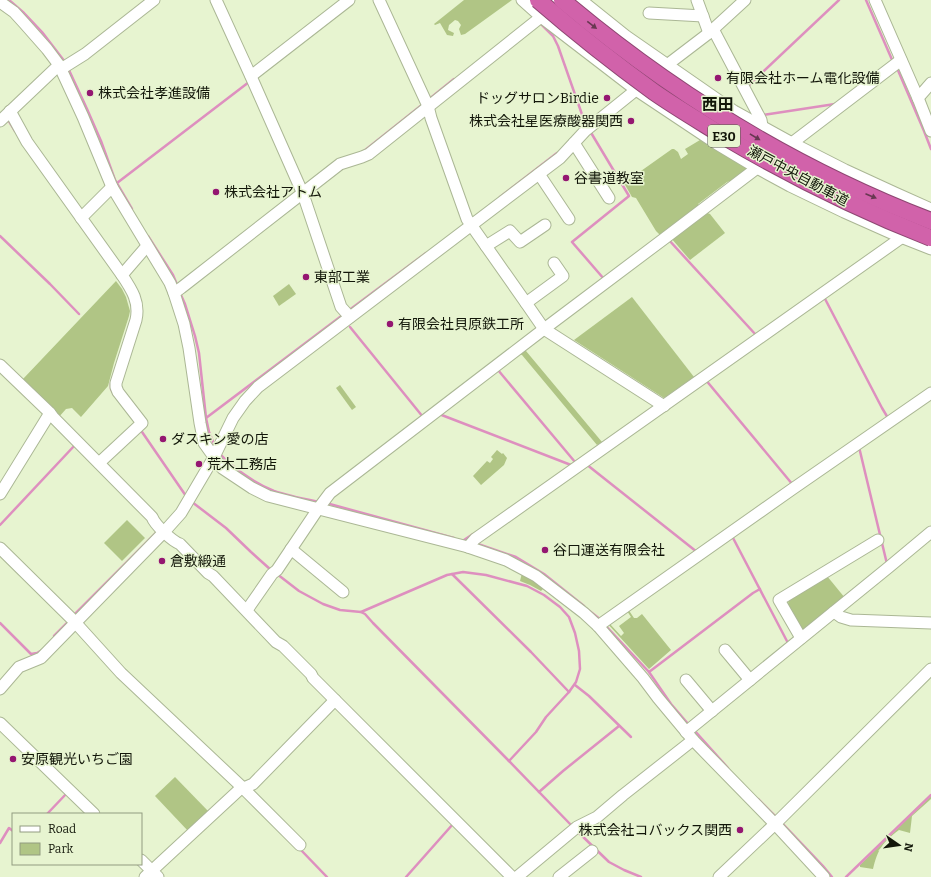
<svg xmlns="http://www.w3.org/2000/svg" width="931" height="877" viewBox="0 0 931 877" font-family="Bitter,'Noto Sans JP',serif">
<style>
.green{fill:#b0c585;fill-rule:evenodd}
.lines{fill:none;stroke-linecap:round;stroke-linejoin:round}
.stream{stroke:#de8fbf;stroke-width:2.5}
.minor-casing{stroke:#abb795;stroke-width:13}
.minor{stroke:#fff;stroke-width:11}
.highway-bridge-casing{stroke:#8e4772;stroke-width:18;stroke-linecap:butt}
.highway-bridge{stroke:#d162aa;stroke-width:16}
.oneway{fill:#683851}
.poi-dot{fill:#941671;stroke:#e7f4d0;stroke-width:1.5}
.labels{text-anchor:middle;dominant-baseline:central;stroke-width:3;stroke-linejoin:round;paint-order:stroke}
.shield{fill:#e7f4d0;stroke:#525945;stroke-width:1}
.shield-label{font-size:13px;font-weight:bold;fill:#121609}
.poi-label{font-size:14px;fill:#121609;stroke:#e7f4d0;text-anchor:start}
.street-label{font-size:14px;fill:#121609;stroke:#e7f4d0}
.quarter-label{font-size:16px;font-weight:bold;fill:#121609;stroke:#e7f4d0}
</style>
<rect width="100%" height="100%" fill="#e7f4d0"/>
<g class="green">
<path d="M464 0H512L465 34 461 35 459 29 461 25 458 21 455 20 449 25 448 30 454 33 453 36 447 35 440 23 435 25 434 24Z"/>
<path d="M700 140 748 168 730 181 727 182 698 204 699 206 660 235 656 231 636 198 632 197 624 183 672 149H674L678 152 681 159 688 154 685 149Z"/>
<path d="M705 212 710 214 725 233 690 260 671 238Z"/>
<path d="M116 281 122 289 126 297 130 311 129 316 114 363 108 386 81 417 72 408 66 409 58 418 53 410 23 379Z"/>
<path d="M289 284 296 294 279 306 273 296Z"/>
<path d="M632 297 694 377 664 398 574 340Z"/>
<path d="M525 348 526 351 602 442 597 445 522 355 518 354Z"/>
<path d="M340 385 356 407 352 410 336 388Z"/>
<path d="M497 450 502 454 503 453 507 458 504 465 481 485 473 476 487 461 490 463 493 459 491 457Z"/>
<path d="M127 520 145 538 122 561 104 543Z"/>
<path d="M522 573 545 587 541 591 530 585 520 581Z"/>
<path d="M827 576 845 598 805 631 801 630 788 604 789 598Z"/>
<path d="M628 609 634 618H637L642 614 671 650 649 669 607 623ZM627 611 631 617 619 626 624 633 621 636 610 624Z"/>
<path d="M175 777 209 812 189 832 155 796Z"/>
<path d="M931 796V799L912 816 910 833 899 830C882 843 878 849 873 869L860 867V865Z"/>
</g>
<g class="lines">
<g class="stream">
<path d="M9 0 24 13 42 32 65 62"/>
<path d="M866 0 893 62"/>
<path d="M540 23 553 36 558 46 585 123"/>
<path d="M68 68 87 109 101 141 115 180 132 209"/>
<path d="M897 68 924 131 931 149"/>
<path d="M747 87 839 0"/>
<path d="M428 100 454 79"/>
<path d="M763 115 835 104"/>
<path d="M7 118 15 131"/>
<path d="M590 131 629 196 572 242 604 279"/>
<path d="M364 151 423 104"/>
<path d="M117 183 249 82"/>
<path d="M500 197 557 153"/>
<path d="M0 236 50 284 79 314"/>
<path d="M148 236 173 275 178 287"/>
<path d="M668 239 756 335"/>
<path d="M180 293 185 304 195 336 199 353 206 418 209 432 214 444"/>
<path d="M823 295 882 408 888 418"/>
<path d="M348 311 426 253"/>
<path d="M350 327 423 417"/>
<path d="M498 370 575 462"/>
<path d="M705 379 793 485"/>
<path d="M111 383V389L114 395"/>
<path d="M439 414 571 465"/>
<path d="M206 418 344 314"/>
<path d="M140 429 186 496"/>
<path d="M859 447 887 564"/>
<path d="M220 454C233 468 256 484 274 491 288 496 304 499 319 502"/>
<path d="M586 464 697 552"/>
<path d="M192 502 226 528 251 552 271 570"/>
<path d="M326 503 454 538"/>
<path d="M0 525 75 445"/>
<path d="M732 536 789 645"/>
<path d="M464 540 473 534"/>
<path d="M475 543 516 557 544 574 584 606"/>
<path d="M277 574 299 591 323 604 340 610 361 612 365 614 373 623 509 761 572 826"/>
<path d="M452 574 531 652 569 692"/>
<path d="M587 609 601 620"/>
<path d="M361 612 447 575 463 572 486 575 527 586 544 595 560 607 569 617 575 633 579 651 580 669 576 682 569 692 557 705 546 717 536 732 509 761"/>
<path d="M73 616 156 533"/>
<path d="M0 623 31 654 37 653 42 650"/>
<path d="M605 625 649 672 671 704 689 725"/>
<path d="M54 636 69 621"/>
<path d="M649 672 753 593 760 589"/>
<path d="M575 685 589 696 631 737"/>
<path d="M694 730 728 768"/>
<path d="M539 792 563 771 619 726"/>
<path d="M758 799 776 817"/>
<path d="M47 814 67 793"/>
<path d="M782 823 823 866 832 877"/>
<path d="M577 831 609 862 624 870 641 877"/>
<path d="M0 843 9 828 13 831"/>
<path d="M300 849 327 877"/>
<path d="M406 877 453 824"/>
<path d="M846 877 931 795"/>
</g>
<g class="minor-casing">
<g id="minor">
<path d="M216 0 253 81 303 194 341 307 350 317"/>
<path d="M379 0 428 106 431 118 467 219 526 303 544 329 664 406"/>
<path d="M522 0 541 17 636 90 717 144 757 168 790 186 844 212 898 236 931 249"/>
<path d="M581 0 626 36 734 111 792 143 845 170 895 193 931 209"/>
<path d="M697 0 709 33"/>
<path d="M875 0 918 98 931 131"/>
<path d="M0 2 14 12 24 23 47 49 59 65 83 117 112 187 170 283 174 293 184 324 189 348 200 423 204 443 214 457 222 468 252 488 268 496 468 547 506 560 536 576 584 613 598 626 643 678 658 698 693 740 775 824 824 877"/>
<path d="M649 13 703 16"/>
<path d="M713 29 761 120 762 126"/>
<path d="M61 69 85 54 154 0"/>
<path d="M251 76 349 0"/>
<path d="M918 98 931 83"/>
<path d="M10 111 27 142 122 275"/>
<path d="M0 121 59 65"/>
<path d="M574 143 609 198"/>
<path d="M539 174 569 219"/>
<path d="M81 218 112 187"/>
<path d="M486 246 510 231 520 242 545 225"/>
<path d="M174 293 181 288 340 164 362 157 369 154 541 17 555 0"/>
<path d="M526 303 563 276 554 263"/>
<path d="M0 365 49 412 53 417 152 517C155 525 172 541 180 544L208 573 213 576 276 642 283 646 311 674 313 678 512 877"/>
<path d="M99 463 142 423 118 392 116 387V383L136 320C140 302 132 290 122 275L147 246"/>
<path d="M0 494 50 413"/>
<path d="M468 547 475 539 901 238"/>
<path d="M0 548 73 620 121 673 243 788 300 845"/>
<path d="M291 549 343 592"/>
<path d="M247 610 272 574 277 570 318 509 330 493 544 329 665 238 757 168 792 143 901 60"/>
<path d="M834 612 841 617 851 620 931 623"/>
<path d="M598 626 791 490 931 393"/>
<path d="M801 638 779 600 878 540"/>
<path d="M725 650 750 680"/>
<path d="M686 680 712 711"/>
<path d="M0 689 19 667 41 658 164 532 181 513 214 457 233 418 245 401 258 387 560 158 585 131 667 65 709 33 745 0"/>
<path d="M0 723 94 814"/>
<path d="M686 732 889 567 931 532"/>
<path d="M141 860 158 877"/>
<path d="M145 877 239 790 253 784 335 700"/>
<path d="M517 877 577 827 597 817 623 795 693 740"/>
<path d="M559 877 592 851"/>
<path d="M719 877 775 824 931 669"/>
</g>
</g>
<use href="#minor" class="minor"/>
<g class="highway-bridge-casing">
<g id="highway-bridge">
<path d="M538 0C575 32 614 63 654 92 677 108 701 122 725 137 791 176 860 210 931 238"/>
<path d="M562 0C672 93 796 169 931 221"/>
</g>
</g>
<use href="#highway-bridge" class="highway-bridge"/>
</g>
<defs><path id="oneway-solid" d="M-6-.8H1V-3.2L6.5 0L1 3.2V.8H-6Z"/></defs>
<g class="oneway">
<use href="#oneway-solid" transform="translate(592 25) rotate(38)"/>
<use href="#oneway-solid" transform="translate(755 137) rotate(31)"/>
<use href="#oneway-solid" transform="translate(871 196) rotate(23)"/>
</g>
<g class="poi-dot">
<circle cx="718" cy="78" r="4"/>
<circle cx="90" cy="93" r="4"/>
<circle cx="607" cy="98" r="4"/>
<circle cx="631" cy="121" r="4"/>
<circle cx="566" cy="178" r="4"/>
<circle cx="216" cy="192" r="4"/>
<circle cx="306" cy="277" r="4"/>
<circle cx="390" cy="324" r="4"/>
<circle cx="163" cy="439" r="4"/>
<circle cx="199" cy="464" r="4"/>
<circle cx="545" cy="550" r="4"/>
<circle cx="162" cy="561" r="4"/>
<circle cx="13" cy="759" r="4"/>
<circle cx="740" cy="830" r="4"/>
</g>
<g class="labels">
<rect class="shield" x="708" y="125" width="32" height="22" rx="3"/>
<g class="shield-label">
<text x="724" y="136">E30</text>
</g>
<g class="poi-label">
<text x="726" y="78">有限会社ホーム電化設備</text>
<text x="98" y="93">株式会社孝進設備</text>
<text x="599" y="98" text-anchor="end">ドッグサロンBirdie</text>
<text x="623" y="121" text-anchor="end">株式会社星医療酸器関西</text>
<text x="574" y="178">谷書道教室</text>
<text x="224" y="192">株式会社アトム</text>
<text x="314" y="277">東部工業</text>
<text x="398" y="324">有限会社貝原鉄工所</text>
<text x="171" y="439">ダスキン愛の店</text>
<text x="207" y="464">荒木工務店</text>
<text x="553" y="550">谷口運送有限会社</text>
<text x="170" y="561">倉敷緞通</text>
<text x="21" y="759">安原観光いちご園</text>
<text x="732" y="830" text-anchor="end">株式会社コバックス関西</text>
</g>
<g class="street-label">
<text transform="translate(798 176) rotate(28)">瀬戸中央自動車道</text>
</g>
<g class="quarter-label">
<text x="718" y="104">西田</text>
</g>
</g>
<rect x="12" y="813" width="130" height="52" fill="#e7f4d0" stroke="#929b80"/>
<rect x="20" y="826" width="20" height="6" fill="#ffffff" stroke="#929b80"/>
<text x="48" y="833" font-size="12" fill="#121609">Road</text>
<rect x="20" y="843" width="20" height="12" fill="#b0c585" stroke="#929b80"/>
<text x="48" y="853" font-size="12" fill="#121609">Park</text>
<g transform="translate(899 845) rotate(103)" stroke="#e7f4d0" stroke-width="3" paint-order="stroke">
<path d="M0-3L7 15L0 10L-7 15Z" fill="#121609"/>
<text y="-6" font-size="11" font-weight="bold" text-anchor="middle" fill="#121609">N</text>
</g>
</svg>
